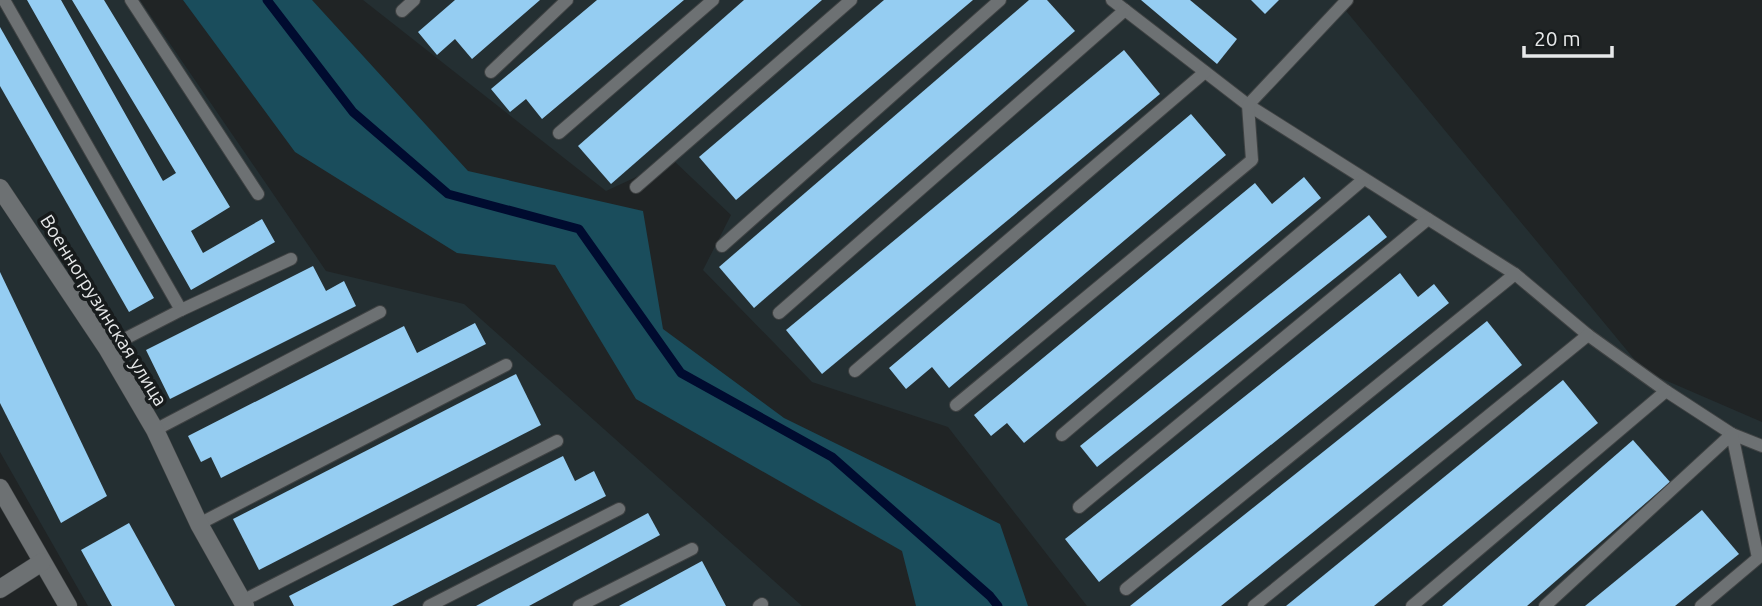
<svg xmlns="http://www.w3.org/2000/svg" width="1762" height="606" viewBox="0 0 1762 606" font-family="Ubuntu,sans-serif">
<style>
.built{fill:#242f32}
.green{fill:#1a4d5c}
.lines{fill:none;stroke-linecap:round;stroke-linejoin:round}
.stream{stroke:#000b2f;stroke-width:9}
.building{fill:#95cdf2}
.service-casing{stroke:#3f4243;stroke-width:14}
.minor-casing{stroke:#3f4243;stroke-width:19}
.tertiary-casing{stroke:#3f4243;stroke-width:19}
.service{stroke:#6d7173;stroke-width:12}
.minor{stroke:#6d7173;stroke-width:18}
.tertiary{stroke:#6d7173;stroke-width:18}
.labels{text-anchor:middle;dominant-baseline:central;stroke-width:7;stroke-linejoin:round;paint-order:stroke}
.street-label{font-size:19px;fill:#e7e9ea;stroke:#171b1c}
</style>
<rect width="100%" height="100%" fill="#202425"/>
<g class="built">
<path d="M0 0H140L326 271 464 304 802 606H88L0 452Z"/>
<path d="M363 0H1337L1644 371 1762 422V606H1087L948 427 812 382 703 270 731 215 673 160 606 191Z"/>
</g>
<path class="green" d="M183 0H312L468 171 643 211 663 329 784 418 1000 524 1028 606H916L902 551 636 399 555 265 457 253 295 152Z"/>
<g class="lines">
<path class="stream" d="M267 0 353 112 448 194 579 229 681 373 832 457 990 596 998 606"/>
</g>
<g class="building">
<path d="M27 0H61L163 181 176 173 72 0H104L230 207 191 231 203 253 262 219 275 242 191 290Z"/>
<path d="M455 0H540L472 59 455 39 437 55 418 32Z"/>
<path d="M597 0H684L542 119 526 99 510 112 491 89Z"/>
<path d="M744 0H822L611 184 578 146Z"/>
<path d="M884 0H973L736 200 699 157Z"/>
<path d="M1029 0H1047L1075 31 754 308 719 267Z"/>
<path d="M1141 0H1190L1237 39 1217 64Z"/>
<path d="M1251 0H1279L1265 14Z"/>
<path d="M0 27 154 298 129 312 0 86Z"/>
<path d="M1124 50 1160 94 822 374 786 330Z"/>
<path d="M1191 114 1226 155 949 388 932 367 906 389 889 368Z"/>
<path d="M1304 177 1321 198 1024 443 1007 423 991 436 974 415 1255 183 1272 204Z"/>
<path d="M1369 215 1387 237 1097 467 1080 446Z"/>
<path d="M313 266 326 291 344 281 356 306 170 399 146 350Z"/>
<path d="M0 272 107 496 61 523 0 403Z"/>
<path d="M1400 273 1418 297 1434 284 1449 303 1099 582 1065 539Z"/>
<path d="M1487 321 1522 365 1221 606H1130Z"/>
<path d="M475 323 486 344 221 478 211 457 201 462 188 436 404 326 417 353Z"/>
<path d="M516 374 541 425 259 570 233 519Z"/>
<path d="M1563 380 1598 423 1374 606H1286Z"/>
<path d="M1633 440 1670 482 1527 606H1442Z"/>
<path d="M563 456 575 481 594 471 606 496 392 606H294L289 596Z"/>
<path d="M1702 510 1739 554 1675 606H1585Z"/>
<path d="M648 513 660 535 529 606H476Z"/>
<path d="M129 523 175 606H112L81 550Z"/>
<path d="M702 561 726 606H619Z"/>
</g>
<g class="lines">
<g class="service-casing">
<g id="service">
<path d="M4 0 181 310"/>
<path d="M131 0 258 194"/>
<path d="M1112 0 1248 105 1515 274 1588 335 1666 391 1732 434 1762 446"/>
<path d="M402 11 414 0"/>
<path d="M491 72 567 0"/>
<path d="M559 133 713 0"/>
<path d="M636 187 851 0"/>
<path d="M722 246 1000 0"/>
<path d="M779 313 1125 10"/>
<path d="M107 348 181 310 291 259"/>
<path d="M855 371 1205 72"/>
<path d="M956 405 1252 160 1248 105 1347 0"/>
<path d="M155 430 380 312"/>
<path d="M1062 435 1364 179"/>
<path d="M1079 507 1428 219"/>
<path d="M199 524 506 365"/>
<path d="M1126 589 1515 274"/>
<path d="M242 601 557 441"/>
<path d="M429 606 619 509"/>
<path d="M579 606 692 549"/>
<path d="M759 606 762 604"/>
<path d="M1254 606 1588 335"/>
<path d="M1412 606 1666 391"/>
<path d="M1545 606 1732 434 1758 558 1701 606"/>
</g>
</g>
<g class="minor-casing">
<g id="minor">
<path d="M0 488 68 606"/>
<path d="M0 589 42 562"/>
</g>
</g>
<g class="tertiary-casing">
<path id="tertiary" d="M0 188 107 348 155 430 199 524 245 606"/>
</g>
<use href="#service" class="service"/>
<use href="#minor" class="minor"/>
<use href="#tertiary" class="tertiary"/>
</g>
<g class="labels">
<g class="street-label">
<text transform="translate(104 310) rotate(58)">Военногрузинская улица</text>
</g>
</g>
<path d="M1524 46v10h88v-10" fill="none" stroke="#e7e9ea" stroke-width="3.5"/>
<text x="1534" y="46" font-size="21" fill="#e7e9ea" stroke="#171b1c" stroke-width="5" paint-order="stroke">20 m</text>
</svg>
